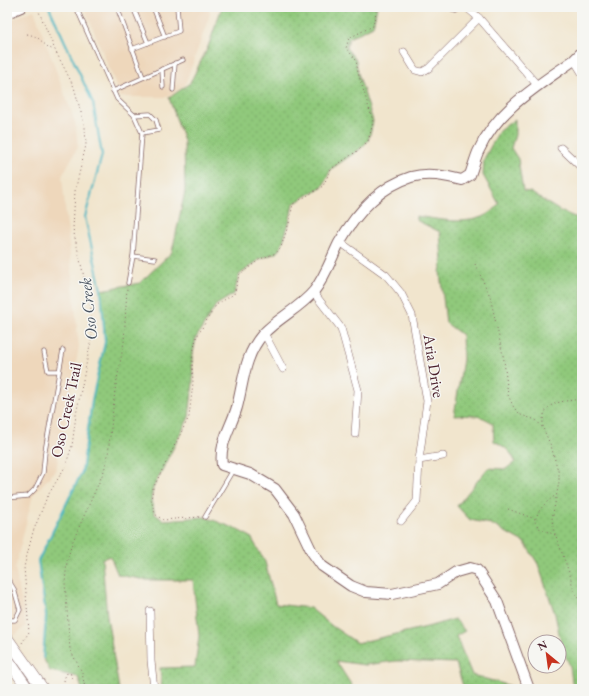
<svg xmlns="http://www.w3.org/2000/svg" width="589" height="696" viewBox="0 0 589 696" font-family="'EB Garamond',serif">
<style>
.built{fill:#eed7bb}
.grass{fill:url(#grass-dots);stroke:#6d7454}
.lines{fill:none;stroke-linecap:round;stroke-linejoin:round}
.stream{stroke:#49b7c4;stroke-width:2}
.lane-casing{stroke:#846464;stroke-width:5}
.street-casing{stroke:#846464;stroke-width:8}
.secondary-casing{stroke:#846464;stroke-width:12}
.primary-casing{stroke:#846464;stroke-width:12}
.path{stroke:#846464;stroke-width:1;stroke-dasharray:1 3;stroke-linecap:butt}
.lane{stroke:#fff;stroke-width:3.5}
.street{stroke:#fff;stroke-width:7}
.secondary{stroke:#fff;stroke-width:10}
.primary{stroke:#fff;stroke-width:11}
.labels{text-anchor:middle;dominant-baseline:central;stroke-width:3;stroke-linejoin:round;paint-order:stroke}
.street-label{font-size:16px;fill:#4a1f2b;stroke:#f6f6f2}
.water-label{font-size:17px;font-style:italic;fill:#4a5461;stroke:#f6f6f2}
</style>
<defs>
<pattern id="grass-dots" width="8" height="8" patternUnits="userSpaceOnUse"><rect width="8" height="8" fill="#90c97c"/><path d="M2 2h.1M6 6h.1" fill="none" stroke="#7eac6b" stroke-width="1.8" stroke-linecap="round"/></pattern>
</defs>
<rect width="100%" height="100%" fill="#f6f6f2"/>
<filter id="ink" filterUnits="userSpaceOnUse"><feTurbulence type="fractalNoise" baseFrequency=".025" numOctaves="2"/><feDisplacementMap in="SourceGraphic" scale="8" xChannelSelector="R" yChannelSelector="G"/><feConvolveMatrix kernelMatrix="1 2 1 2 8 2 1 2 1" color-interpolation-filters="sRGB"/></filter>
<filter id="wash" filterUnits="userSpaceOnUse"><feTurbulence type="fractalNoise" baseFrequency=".012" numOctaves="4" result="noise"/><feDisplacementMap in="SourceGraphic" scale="16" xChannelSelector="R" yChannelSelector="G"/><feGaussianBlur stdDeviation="0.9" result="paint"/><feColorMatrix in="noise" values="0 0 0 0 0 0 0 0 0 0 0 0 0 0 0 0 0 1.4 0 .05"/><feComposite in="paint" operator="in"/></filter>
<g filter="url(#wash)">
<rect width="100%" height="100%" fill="#f1e5cd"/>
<g class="built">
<path d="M84 7H209L210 14 185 85 168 97H121Z"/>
<path d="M34 10 75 122 78 147 62 176 79 347 56 470 33 495 15 568 26 626 14 636 7 626V21Z"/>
</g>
<g class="grass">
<path d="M222 7H377L373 26 349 38 346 48 356 60 358 73 373 121 371 131 368 141 360 149 331 169 323 186 293 204 289 223 281 247 276 253 260 259 239 275 234 294 216 305 196 338 192 359 193 383 189 417 153 488 151 500 155 514 163 520 205 517 234 528 251 537 265 562 276 604 310 608 332 626 357 643 427 627 455 619 465 631 456 636 472 675 511 686 513 689H480L463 686 456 663 396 661 365 665 336 661 354 689H162L160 668 195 667 199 636 193 580H147L118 575 110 556 102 559 107 617 119 689H82L78 677 50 671 43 658 46 615 38 561 82 472 92 400 105 342 101 290 140 283 172 252 185 191 184 141 169 98 190 83 208 47Z"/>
<path d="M515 119V135L511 148 518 159 523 191 530 192 560 211 582 220V689H573L570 666 562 648 555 614 538 564 525 543 491 524 470 520 457 506 488 468 506 469 515 462C512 451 503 446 494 441L493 424C483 414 467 415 454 416L463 359 462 335 446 323 440 272 442 262 440 232 416 220V216C444 220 479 229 499 204L483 175 484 159 499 131Z"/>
</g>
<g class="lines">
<path class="stream" d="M43 658 46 615 38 561 82 472 92 400 105 342 101 290 85 217 102 155 93 103 49 7"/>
</g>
</g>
<g filter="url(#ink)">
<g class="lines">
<g class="lane-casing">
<g id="lane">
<path d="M76 7 117 99 134 115 142 133 133 256 128 283"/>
<path d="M117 7 143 77"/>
<path d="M133 7 148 43"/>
<path d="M153 7 165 37"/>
<path d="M442 7 456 11 462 7"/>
<path d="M132 49 179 31 177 7"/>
<path d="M162 69 163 87"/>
<path d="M173 90 175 63"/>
<path d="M113 91 183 60"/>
<path d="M134 115 150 114 156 120 159 130 142 133"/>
<path d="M133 256 155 259"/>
<path d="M44 352 48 371H59"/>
<path d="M7 498 28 496 35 489 43 473 45 451 63 350"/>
<path d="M205 517 233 470"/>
<path d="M7 578 14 589 20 610 15 620H9L7 617"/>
</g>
</g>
<g class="street-casing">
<g id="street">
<path d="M466 7 479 18 538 86"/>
<path d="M404 52 415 70 422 72 429 68 479 18"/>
<path d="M574 60 582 73"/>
<path d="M561 148 582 168"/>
<path d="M340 242 386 275 401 293 412 315 427 401 419 460 417 501 401 521"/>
<path d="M313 292 341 328 358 390 355 434"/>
<path d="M264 333 283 369"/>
<path d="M419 460 443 456"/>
<path d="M150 611 151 661 154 689"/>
</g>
</g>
<g class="secondary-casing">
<g id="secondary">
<path d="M7 13 21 7"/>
<path d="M529 689 497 601 477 570 470 568 456 572 438 584 392 594 366 592 351 586 322 566 312 552 294 514 275 489 250 474 222 465C219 442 231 428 237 407 244 380 244 356 263 334 278 318 300 308 314 291 325 277 331 259 339 243 355 215 379 187 411 177 428 172 446 176 462 180L470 175C473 167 475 159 478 152 497 109 538 86 574 60L582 52"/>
</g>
</g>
<g class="primary-casing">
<g id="primary">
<path d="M7 638 43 689"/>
<path d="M7 658 28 689"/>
</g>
</g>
<g class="path">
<path d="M27 34C43 37 41 45 54 50"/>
<path d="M475 264 490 296 504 360 508 395 514 408 521 415 536 420 543 428 551 446 559 474V482L552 519 553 528 570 575 573 588 582 607"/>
<path d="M543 427C541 400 561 402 582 399"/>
<path d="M508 509 535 519"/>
<path d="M199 517 163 520 155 514 151 500 153 488 189 417 193 383 192 359 196 338 216 305 234 294 239 275 260 259 276 253 281 247 289 223 293 204 323 186 331 169 360 149 368 141 371 131 373 121 358 73 356 60 346 48 349 38 373 26 377 7"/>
<path d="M555 535 539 528 535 522C537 510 546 502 556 495"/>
<path d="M22 643 29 632 24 567 33 532 47 497 65 467 72 446 76 415 92 335 91 308 73 229 75 191 86 145 85 127 74 87 55 50 37 7"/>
<path d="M65 689 64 679 67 673 71 674 72 678 70 680"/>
<path d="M85 689 82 672 70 650 65 583 67 561 72 543 104 471 108 455 115 390 124 342 127 287"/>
</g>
<use href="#lane" class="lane"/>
<use href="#street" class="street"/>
<use href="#secondary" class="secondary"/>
<use href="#primary" class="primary"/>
</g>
</g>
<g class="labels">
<g class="street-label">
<text transform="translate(434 366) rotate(81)">Aria Drive</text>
<text transform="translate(66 410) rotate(-78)">Oso Creek Trail</text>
</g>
<g class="water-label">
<text transform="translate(88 309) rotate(-96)">Oso Creek</text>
</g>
</g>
<rect width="589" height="696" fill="none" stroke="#f6f6f2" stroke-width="24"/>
<g transform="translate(547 654) rotate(331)"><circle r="19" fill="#f6f6f2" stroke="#b1a0a2"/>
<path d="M0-3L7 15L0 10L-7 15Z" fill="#c8321e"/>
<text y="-6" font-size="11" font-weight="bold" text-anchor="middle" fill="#4a1f2b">N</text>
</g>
</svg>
